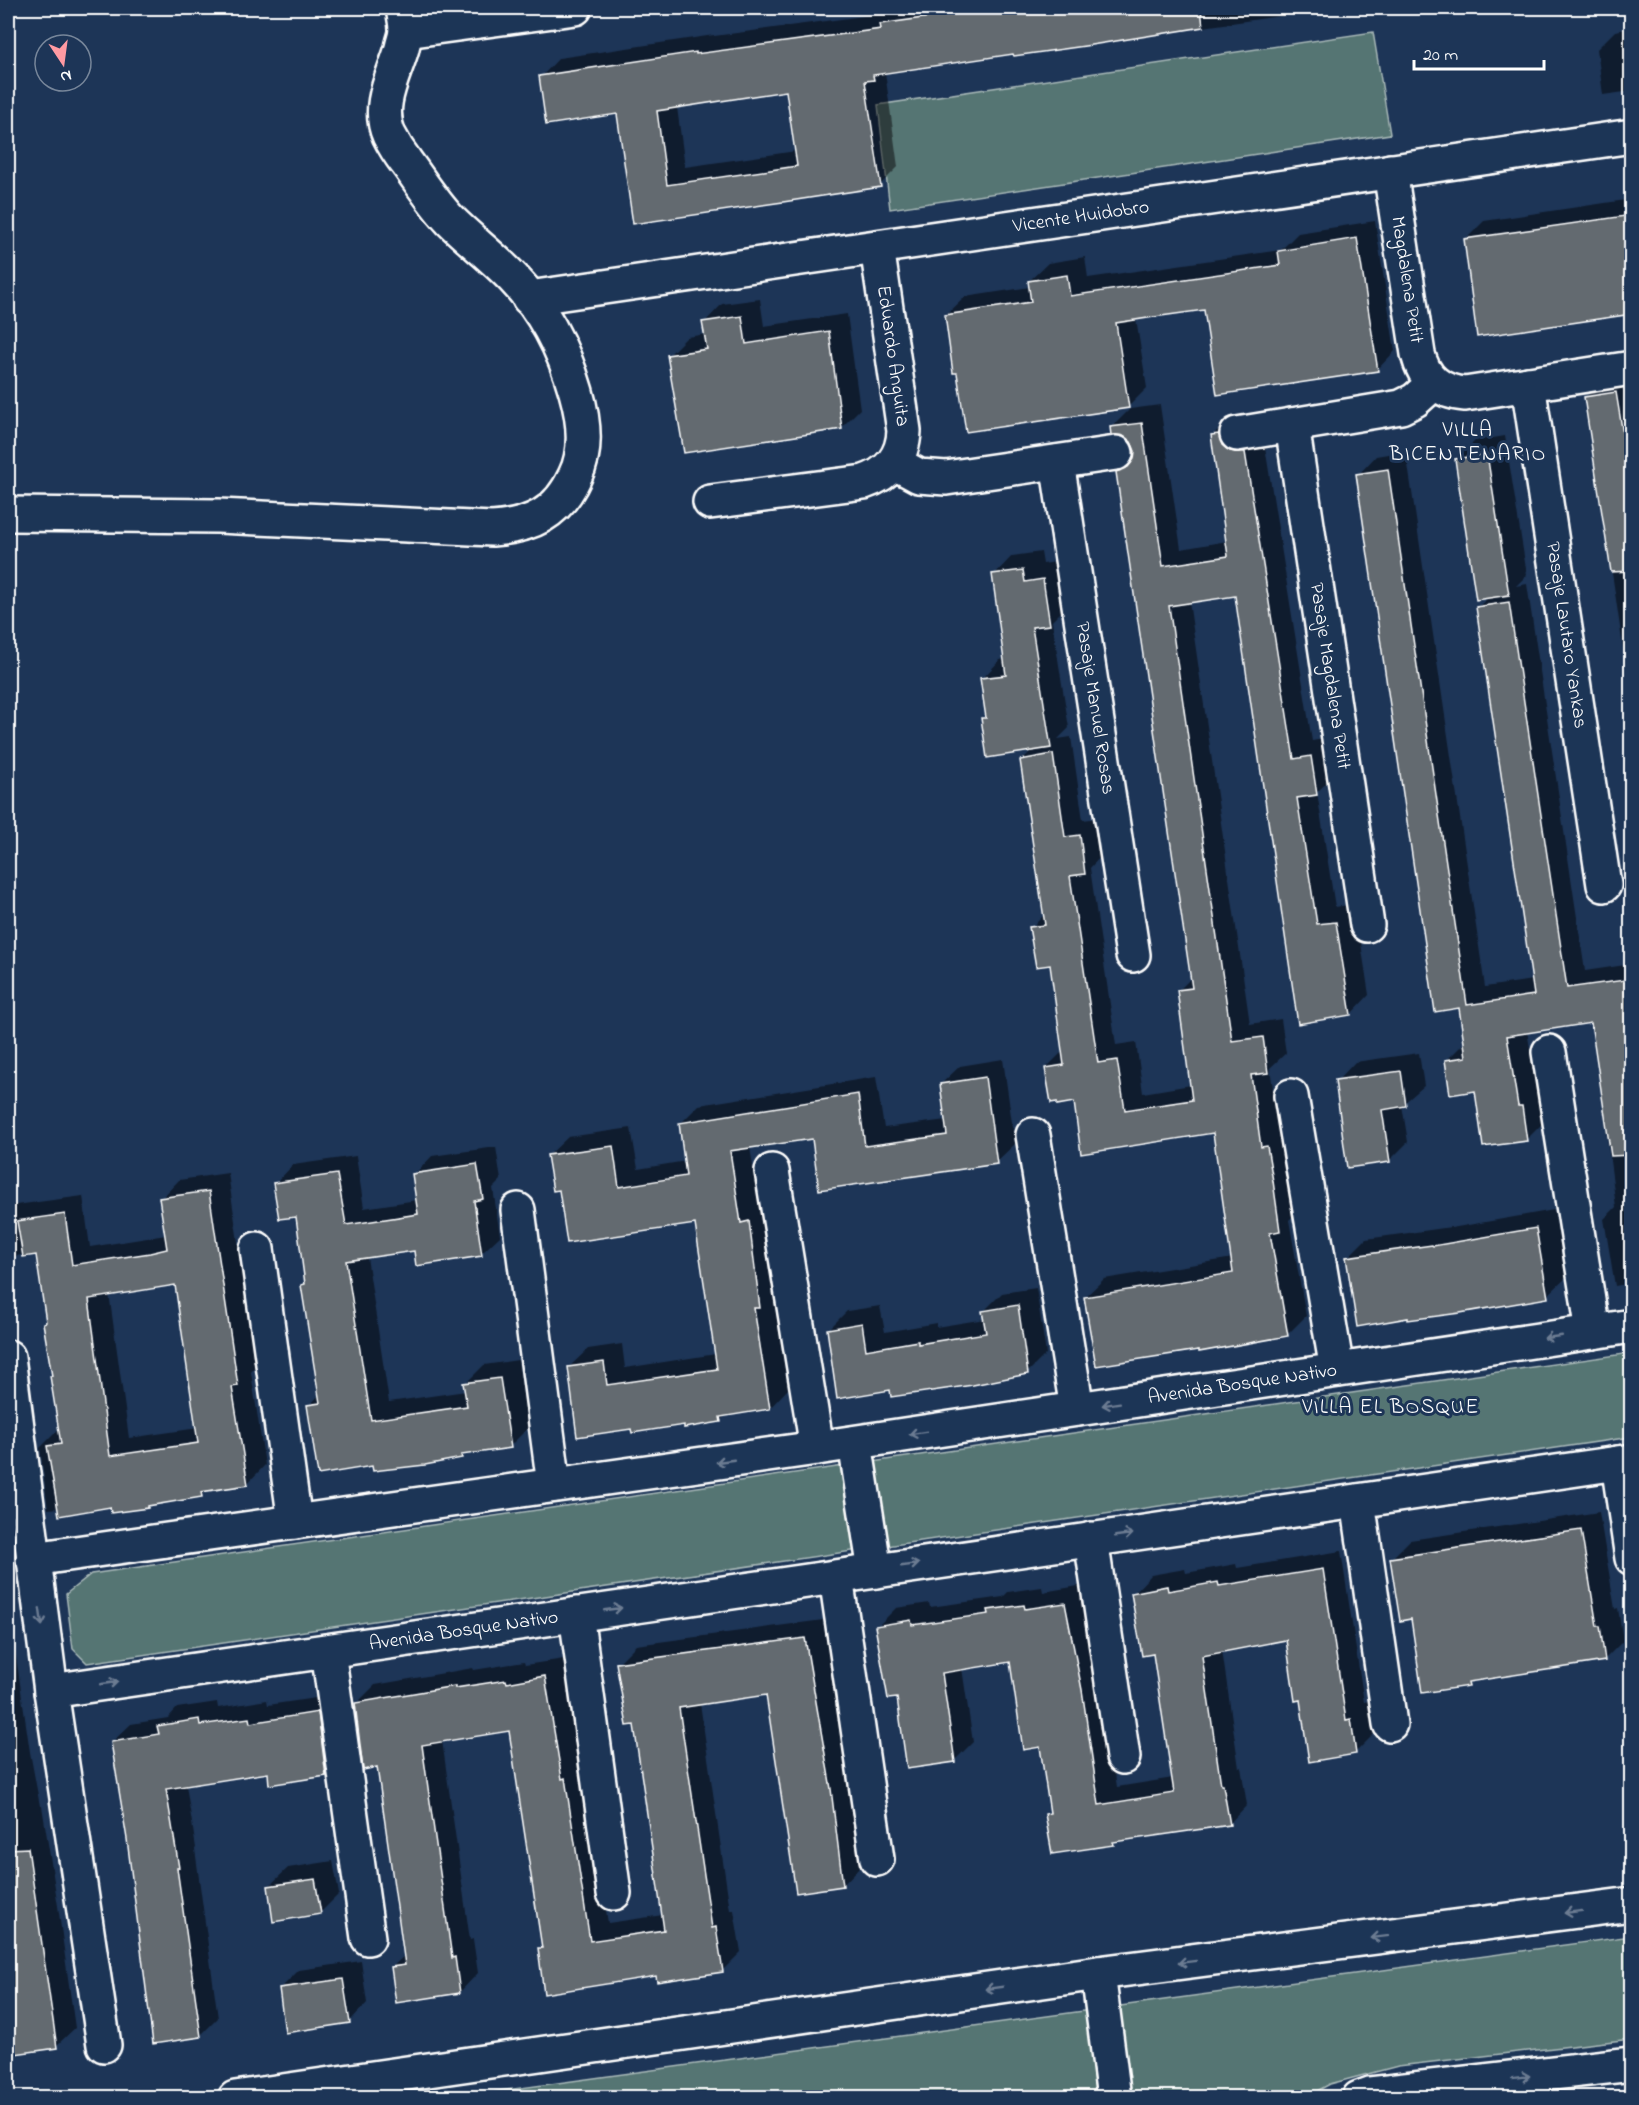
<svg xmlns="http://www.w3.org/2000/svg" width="1639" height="2105" viewBox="0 0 1639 2105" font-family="'Indie Flower',sans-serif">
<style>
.green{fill:#557473;stroke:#aabab9;stroke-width:1.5}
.shadow{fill:#0007;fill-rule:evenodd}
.building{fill:#646b70;stroke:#fff;stroke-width:1.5;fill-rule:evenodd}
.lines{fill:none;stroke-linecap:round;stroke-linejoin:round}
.street-casing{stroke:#fff;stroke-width:38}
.street{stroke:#1d3557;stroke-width:33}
.oneway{stroke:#6c7c92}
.labels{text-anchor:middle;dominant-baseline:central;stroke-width:6;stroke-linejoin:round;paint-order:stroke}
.street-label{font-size:20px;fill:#fff;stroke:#1d3557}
.neighbourhood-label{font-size:21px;letter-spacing:1.5px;fill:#fff;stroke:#1d3557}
</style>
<rect width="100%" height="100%" fill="#1d3557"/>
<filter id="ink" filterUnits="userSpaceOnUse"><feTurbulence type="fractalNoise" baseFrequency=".0167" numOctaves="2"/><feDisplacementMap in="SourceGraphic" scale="12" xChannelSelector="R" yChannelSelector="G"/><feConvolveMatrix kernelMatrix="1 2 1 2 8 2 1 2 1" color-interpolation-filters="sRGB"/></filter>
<g filter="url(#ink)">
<g class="green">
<path d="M1373 32 1390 134 890 209 878 105Z"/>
<path d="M1631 1353V1437L87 1663 73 1649 66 1594 91 1574Z"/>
<path d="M1631 1936V2039L1398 2066 1330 2084 1306 2097 448 2098Z"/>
</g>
<g class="shadow">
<path d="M898 8H1338L885 72 898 167 880 185 634 222 618 113 541 77 559 58 714 35V36L894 12ZM788 89 796 151 685 167 677 107Z"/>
<path d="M1632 28V91L1603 95 1597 49 1615 31Z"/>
<path d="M1632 199V312L1465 240 1484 221Z"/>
<path d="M1375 221 1395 351 1377 370 1205 309 1136 319 1147 388 1129 406 946 315 965 297 1030 287 1029 281 1048 263 1085 257 1088 278 1281 250 1298 233Z"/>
<path d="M760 299 764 326 847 314 860 409 841 428 668 356 687 337 706 334 704 323 722 304Z"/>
<path d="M1632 375V708L1586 397 1604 379Z"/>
<path d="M1160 405 1181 549 1227 541 1212 436 1231 417 1237 416 1240 427 1263 434 1312 741 1329 738 1335 775 1317 792 1335 907 1355 904 1369 995 1351 1014 1300 1022 1236 595 1189 601 1250 1024 1281 1019 1286 1053 1270 1068 1279 1129 1286 1128 1298 1211 1289 1220 1306 1316 1287 1335 1085 1297 1104 1279 1233 1258 1214 1131 1075 1101 1046 1068 1063 1051 1051 963 1031 928 1045 914 1022 760 1032 750 982 719 987 714 982 679 1000 660 1005 659 994 575 1012 556 1041 552 1043 564 1062 561 1068 605 1052 621 1069 728 1058 739 1071 737 1083 820 1098 818 1103 854 1090 868 1116 1045 1136 1042 1143 1093 1191 1085 1178 991 1192 977 1117 472 1136 454V451L1132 441 1111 428 1130 409Z"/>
<path d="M1505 436 1527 575 1516 586 1527 584 1585 971 1632 964V1283L1615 1286 1604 1219 1616 1207 1592 1021 1527 1031 1537 1088H1540L1545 1121 1527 1139 1446 1061 1465 1042 1460 1007 1358 475 1376 456 1406 451 1485 987 1533 980 1478 607 1489 597 1456 459 1475 441Z"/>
<path d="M1419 1053 1424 1086 1402 1105 1408 1142 1389 1161 1337 1081 1355 1062Z"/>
<path d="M1003 1059 1015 1144 996 1162 821 1188 813 1137 750 1147 759 1205 767 1204 778 1288 773 1293 788 1389 770 1408 727 1414 720 1421 633 1427 569 1367 588 1349 622 1344 625 1368 716 1354 696 1222 560 1188 549 1155 568 1137 631 1128 638 1169 686 1161 680 1124 699 1105 876 1077 884 1128 946 1120 941 1084 960 1066Z"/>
<path d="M496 1147 501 1180 493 1188 500 1236 481 1254 415 1249 367 1257 389 1402 466 1391 465 1384 484 1365 518 1360 528 1428 510 1446 465 1453 461 1457 374 1464 309 1406 320 1394 303 1285 306 1281 297 1215 275 1184 293 1165 356 1156 364 1208 417 1200 414 1175 432 1156Z"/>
<path d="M228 1173 256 1366 251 1372 265 1465 247 1484 207 1490 201 1496 48 1509 40 1448 59 1429 47 1321 37 1253 8 1257V1206L83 1196 90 1247 166 1235 161 1199 179 1180ZM177 1283 198 1428 129 1438 109 1293Z"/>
<path d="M1554 1210 1566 1278 1547 1296 1347 1258 1366 1239 1451 1227V1228Z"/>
<path d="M1036 1288 1046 1354 1027 1373 891 1389 828 1330 847 1311 880 1306 885 1332 936 1323V1327L985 1319 984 1311 1002 1293Z"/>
<path d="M8 1438 28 1497 8 1516Z"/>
<path d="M1599 1512 1615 1609 1618 1608 1623 1641 1604 1660 1473 1679 1468 1684 1391 1559 1410 1540Z"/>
<path d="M1341 1551 1364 1702 1369 1701 1374 1734 1355 1753 1301 1698 1288 1638 1222 1650 1239 1768 1241 1767 1247 1805 1229 1824 1116 1840 1113 1844 1047 1815 1051 1811 1042 1746 1011 1660 962 1668 973 1742 954 1761 898 1696 877 1627 896 1608 929 1603 930 1607 1003 1597 1008 1592 1042 1587 1043 1592 1084 1585 1100 1670 1117 1787 1173 1778 1154 1653 1133 1594 1151 1575 1185 1569 1186 1573 1236 1564 1237 1568Z"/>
<path d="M8 1601 30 1752 40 1806H42L58 1906 75 2028 56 2046 11 2053 8 2032Z"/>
<path d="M823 1620 848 1769 861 1866 843 1885 767 1693 700 1703 730 1910H734L741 1952 722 1971 539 1949 543 1945 511 1729 442 1740 470 1940 473 1939 478 1973 460 1992 392 1967 405 1955 378 1766 357 1703 375 1685 473 1668 474 1670 524 1662 525 1665 564 1659 580 1761H583L608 1923 663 1915 635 1723 617 1664 636 1645Z"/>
<path d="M336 1695 344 1756 326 1774 269 1771 186 1785 196 1848 195 1849 218 2018 200 2036 128 1839 112 1742 131 1724 168 1718 177 1708 217 1702 218 1708 267 1700 268 1705Z"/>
<path d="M333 1861 339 1894 320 1913 269 1886 288 1868Z"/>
<path d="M361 1961 367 2003 349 2022 280 1989 299 1970Z"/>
</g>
<g class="building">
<path d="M996 8H1201L1203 27 1085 46 1014 56 1013 54 873 75 874 80 865 81 881 187 783 202 633 224 617 114 546 125 539 76 696 52V54L881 29 880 24ZM786 91 797 166 667 185 657 111Z"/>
<path d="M1632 215V314L1477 337 1464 239Z"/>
<path d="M1357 238 1378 371 1217 395 1204 310 1161 316 1116 323 1129 408 966 432 957 373H953L945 315 1031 302 1028 281 1067 275 1070 296 1280 265 1278 251Z"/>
<path d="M742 316 746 344 829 331 842 429 684 453 667 355 707 349 702 322Z"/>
<path d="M1616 392 1632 489V571L1611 572 1584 397Z"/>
<path d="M1142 423 1163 566 1228 556 1211 435 1219 434 1222 445 1230 451 1245 452 1294 759 1311 756 1317 795 1297 798 1317 924 1336 922 1351 1015 1298 1024 1235 596 1169 606 1232 1041 1263 1037 1268 1073 1251 1075 1261 1147 1267 1146 1273 1181 1280 1231 1270 1233 1288 1336 1199 1352V1350L1096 1366 1084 1297 1233 1273 1213 1133 1081 1154 1074 1102 1057 1105V1102L1051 1103 1045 1068 1064 1065 1050 965 1036 967 1029 927 1045 925 1020 760 1053 754 1065 837 1080 835 1085 874 1070 876 1098 1063 1117 1060 1125 1110 1192 1100 1177 990 1192 988 1116 472 1128 467 1134 459 1135 451 1131 442 1123 436 1111 435 1110 427Z"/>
<path d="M1487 454 1509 595 1476 600 1455 459Z"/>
<path d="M1388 469 1467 1005 1534 995 1476 607 1509 602 1567 988 1632 979V1155L1611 1156 1591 1023 1507 1036 1518 1106H1522L1527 1141 1483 1147 1475 1091 1450 1095 1445 1060 1466 1057 1459 1008 1435 1012 1356 474Z"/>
<path d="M1023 570 1025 582 1043 579 1050 625 1032 627 1051 748 987 758 981 718H986L980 678 1006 675 992 574Z"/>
<path d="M1401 1071 1406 1106 1382 1110 1390 1162 1347 1168 1335 1080Z"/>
<path d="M985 1077 997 1164 819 1190 812 1139 730 1151 741 1223 749 1221 760 1308H754L770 1409 720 1417 721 1422 684 1428V1425L632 1433 631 1429 577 1437 568 1367 604 1362 607 1385 717 1369 695 1224 567 1243 559 1190 553 1191 547 1155 613 1146 619 1187 686 1176 679 1123 858 1094 865 1146 947 1135 940 1084Z"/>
<path d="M477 1164 483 1199 474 1201 482 1256 416 1266 414 1251 346 1261 371 1420 467 1406 463 1383 500 1378 511 1448 461 1455 462 1458 425 1465 373 1471 372 1466 318 1475 307 1405 320 1403 301 1285 305 1284 296 1217 279 1219 273 1183 337 1174 346 1225 418 1214 412 1174Z"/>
<path d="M209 1191 238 1386 232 1387 248 1485 201 1492 202 1497 148 1506V1508L111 1513 110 1507 59 1516 47 1446 61 1444 50 1376H52L43 1323 46 1322 36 1255 23 1257 17 1221 65 1214 72 1265 150 1253 167 1249 159 1198ZM175 1285 198 1443 110 1456 89 1299Z"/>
<path d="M1536 1228 1548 1298 1460 1313 1408 1320V1318L1357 1327 1346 1257 1432 1245 1433 1246Z"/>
<path d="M1018 1305 1028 1374 973 1385 891 1397 890 1390 837 1399 827 1329 862 1323 866 1350 918 1341V1344L986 1333 982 1311Z"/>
<path d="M1581 1530 1597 1626H1600L1605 1661 1468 1682 1469 1686 1422 1693 1411 1619 1400 1621 1390 1558Z"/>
<path d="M1323 1569 1346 1720 1351 1719 1356 1754 1309 1762 1300 1700 1295 1701 1286 1640 1202 1656 1221 1785H1223L1230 1825 1113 1842 1114 1845 1052 1854 1045 1814 1050 1813 1040 1747 1023 1750 1010 1662 942 1673 955 1762 907 1769 897 1698 888 1699 875 1626 911 1620 912 1625 989 1614 988 1610 1024 1605 1025 1609 1065 1603 1082 1690 1099 1805 1174 1793 1153 1654 1142 1656 1131 1593 1167 1586 1168 1591 1218 1582 1219 1586Z"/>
<path d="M805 1638 831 1789 843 1886 796 1893 766 1695 679 1708 712 1928 716 1927 723 1972 657 1982 656 1976 544 1994 538 1948H542L509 1731 422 1745 452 1958 455 1957 460 1993 396 2003 391 1967 405 1965 398 1914 377 1767 363 1770 355 1703 455 1686V1688L506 1680 507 1683 545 1676 562 1779 565 1778 590 1941 664 1930 634 1725 627 1726 616 1663Z"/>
<path d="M318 1712 326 1776 269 1785 268 1773 166 1789 179 1868H177L201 2037 153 2044 127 1839 111 1742 159 1734 157 1726 199 1719 200 1725 249 1718 250 1723Z"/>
<path d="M28 1848 57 2048 8 2055V1849Z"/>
<path d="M315 1879 321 1914 273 1922 268 1886Z"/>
<path d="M343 1979 350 2023 285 2033 279 1988Z"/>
</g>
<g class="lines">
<g class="street-casing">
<g id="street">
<path d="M406 31 575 8"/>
<path id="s1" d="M1390 171 1418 354C1424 379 1440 392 1465 394L1632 368"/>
<path id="s2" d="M529 298 1632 136"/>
<path id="s3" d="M1528 384 1604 885"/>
<path id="s4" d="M1292 425 1367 925"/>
<path d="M1237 434 1401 407 1415 400 1434 383"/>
<path id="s5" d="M1057 462 1133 955"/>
<path d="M895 463 919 476 946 478 1116 453"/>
<path d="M710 502 864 482C889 474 903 457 904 431L877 247"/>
<path d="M8 514 218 516 492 529C531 526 558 514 575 476 588 450 584 420 576 392 564 350 544 310 513 278 493 257 470 240 450 220 433 202 420 181 406 162 399 153 394 145 389 135 376 105 394 76 402 48 403 42 406 36 406 30 406 23 404 15 403 8"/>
<path d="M1549 1052 1593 1332"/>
<path d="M1291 1096 1337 1370"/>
<path d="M1033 1135 1077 1409"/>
<path d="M772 1171 817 1448"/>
<path d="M518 1210 554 1485"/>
<path d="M257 1249 295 1522"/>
<path d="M8 1357 51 1691 104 2045"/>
<path d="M855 1443 875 1571"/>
<path d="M1618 1463 1632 1558"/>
<path d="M1358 1501 1390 1724"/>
<path d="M1091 1539 1123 1757"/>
<path id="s6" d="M33 1559 817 1448 1632 1326"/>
<path d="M836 1577 877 1859"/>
<path d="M576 1614 614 1893"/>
<path d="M328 1651 368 1938"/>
<path id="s7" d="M51 1691 1632 1461"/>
<path d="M1098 1973 1114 2098"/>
<path d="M235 2098 1098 1973 1632 1904"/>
<path d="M1359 2098 1370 2094 1632 2064"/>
</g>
</g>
<use href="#street" class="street"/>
</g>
<defs><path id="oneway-shaft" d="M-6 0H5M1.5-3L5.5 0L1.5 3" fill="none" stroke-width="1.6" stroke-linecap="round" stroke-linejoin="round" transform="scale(1.5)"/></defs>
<g class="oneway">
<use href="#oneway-shaft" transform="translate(1553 1337) rotate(172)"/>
<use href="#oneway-shaft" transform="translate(1111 1404) rotate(171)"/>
<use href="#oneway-shaft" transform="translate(918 1433) rotate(171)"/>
<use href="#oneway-shaft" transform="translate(725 1461) rotate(172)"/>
<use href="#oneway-shaft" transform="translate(1124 1535) rotate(-8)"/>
<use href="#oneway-shaft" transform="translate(910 1565) rotate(-8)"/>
<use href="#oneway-shaft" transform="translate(613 1609) rotate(-8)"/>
<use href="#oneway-shaft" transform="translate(41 1617) rotate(82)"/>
<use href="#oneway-shaft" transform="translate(109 1683) rotate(-8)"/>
<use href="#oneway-shaft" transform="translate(1573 1912) rotate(173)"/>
<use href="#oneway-shaft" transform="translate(1380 1937) rotate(173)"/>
<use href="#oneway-shaft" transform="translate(1187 1962) rotate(173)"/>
<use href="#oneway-shaft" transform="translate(994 1988) rotate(172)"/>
<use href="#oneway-shaft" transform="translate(1521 2077) rotate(-7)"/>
</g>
</g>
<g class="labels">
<g class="street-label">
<text stroke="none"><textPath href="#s2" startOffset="558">Vicente Huidobro</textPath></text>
<text stroke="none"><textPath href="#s1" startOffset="110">Magdalena Petit</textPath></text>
<text transform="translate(892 356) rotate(82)">Eduardo Anguita</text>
<text stroke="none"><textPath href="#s3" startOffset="254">Pasaje Lautaro Yankas</textPath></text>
<text stroke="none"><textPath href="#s4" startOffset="254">Pasaje Magdalena Petit</textPath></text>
<text stroke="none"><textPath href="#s5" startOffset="249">Pasaje Manuel Rosas</textPath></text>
<text stroke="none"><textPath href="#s6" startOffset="1222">Avenida Bosque Nativo</textPath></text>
<text stroke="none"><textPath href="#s7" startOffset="417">Avenida Bosque Nativo</textPath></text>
</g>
<g class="neighbourhood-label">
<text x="1468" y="431">VILLA<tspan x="1468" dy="24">BICENTENARIO</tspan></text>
<text x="1391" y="1408">VILLA EL BOSQUE</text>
</g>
</g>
<rect width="1639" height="2105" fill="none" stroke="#1d3557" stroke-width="30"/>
<rect x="15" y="15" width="1609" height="2075" fill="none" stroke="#fff" stroke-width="2" filter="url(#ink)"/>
<g transform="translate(63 63) rotate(167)"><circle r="28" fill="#1d3557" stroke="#77869a" stroke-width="1.5"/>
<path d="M0-4.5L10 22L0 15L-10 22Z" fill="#ff9aa2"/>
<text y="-9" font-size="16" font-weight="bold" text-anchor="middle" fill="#ffffff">N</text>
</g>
<path d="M1414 60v9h130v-9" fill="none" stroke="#ffffff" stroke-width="3"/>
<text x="1423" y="60" font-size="18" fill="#ffffff" stroke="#1d3557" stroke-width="4.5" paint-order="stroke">20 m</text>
</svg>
